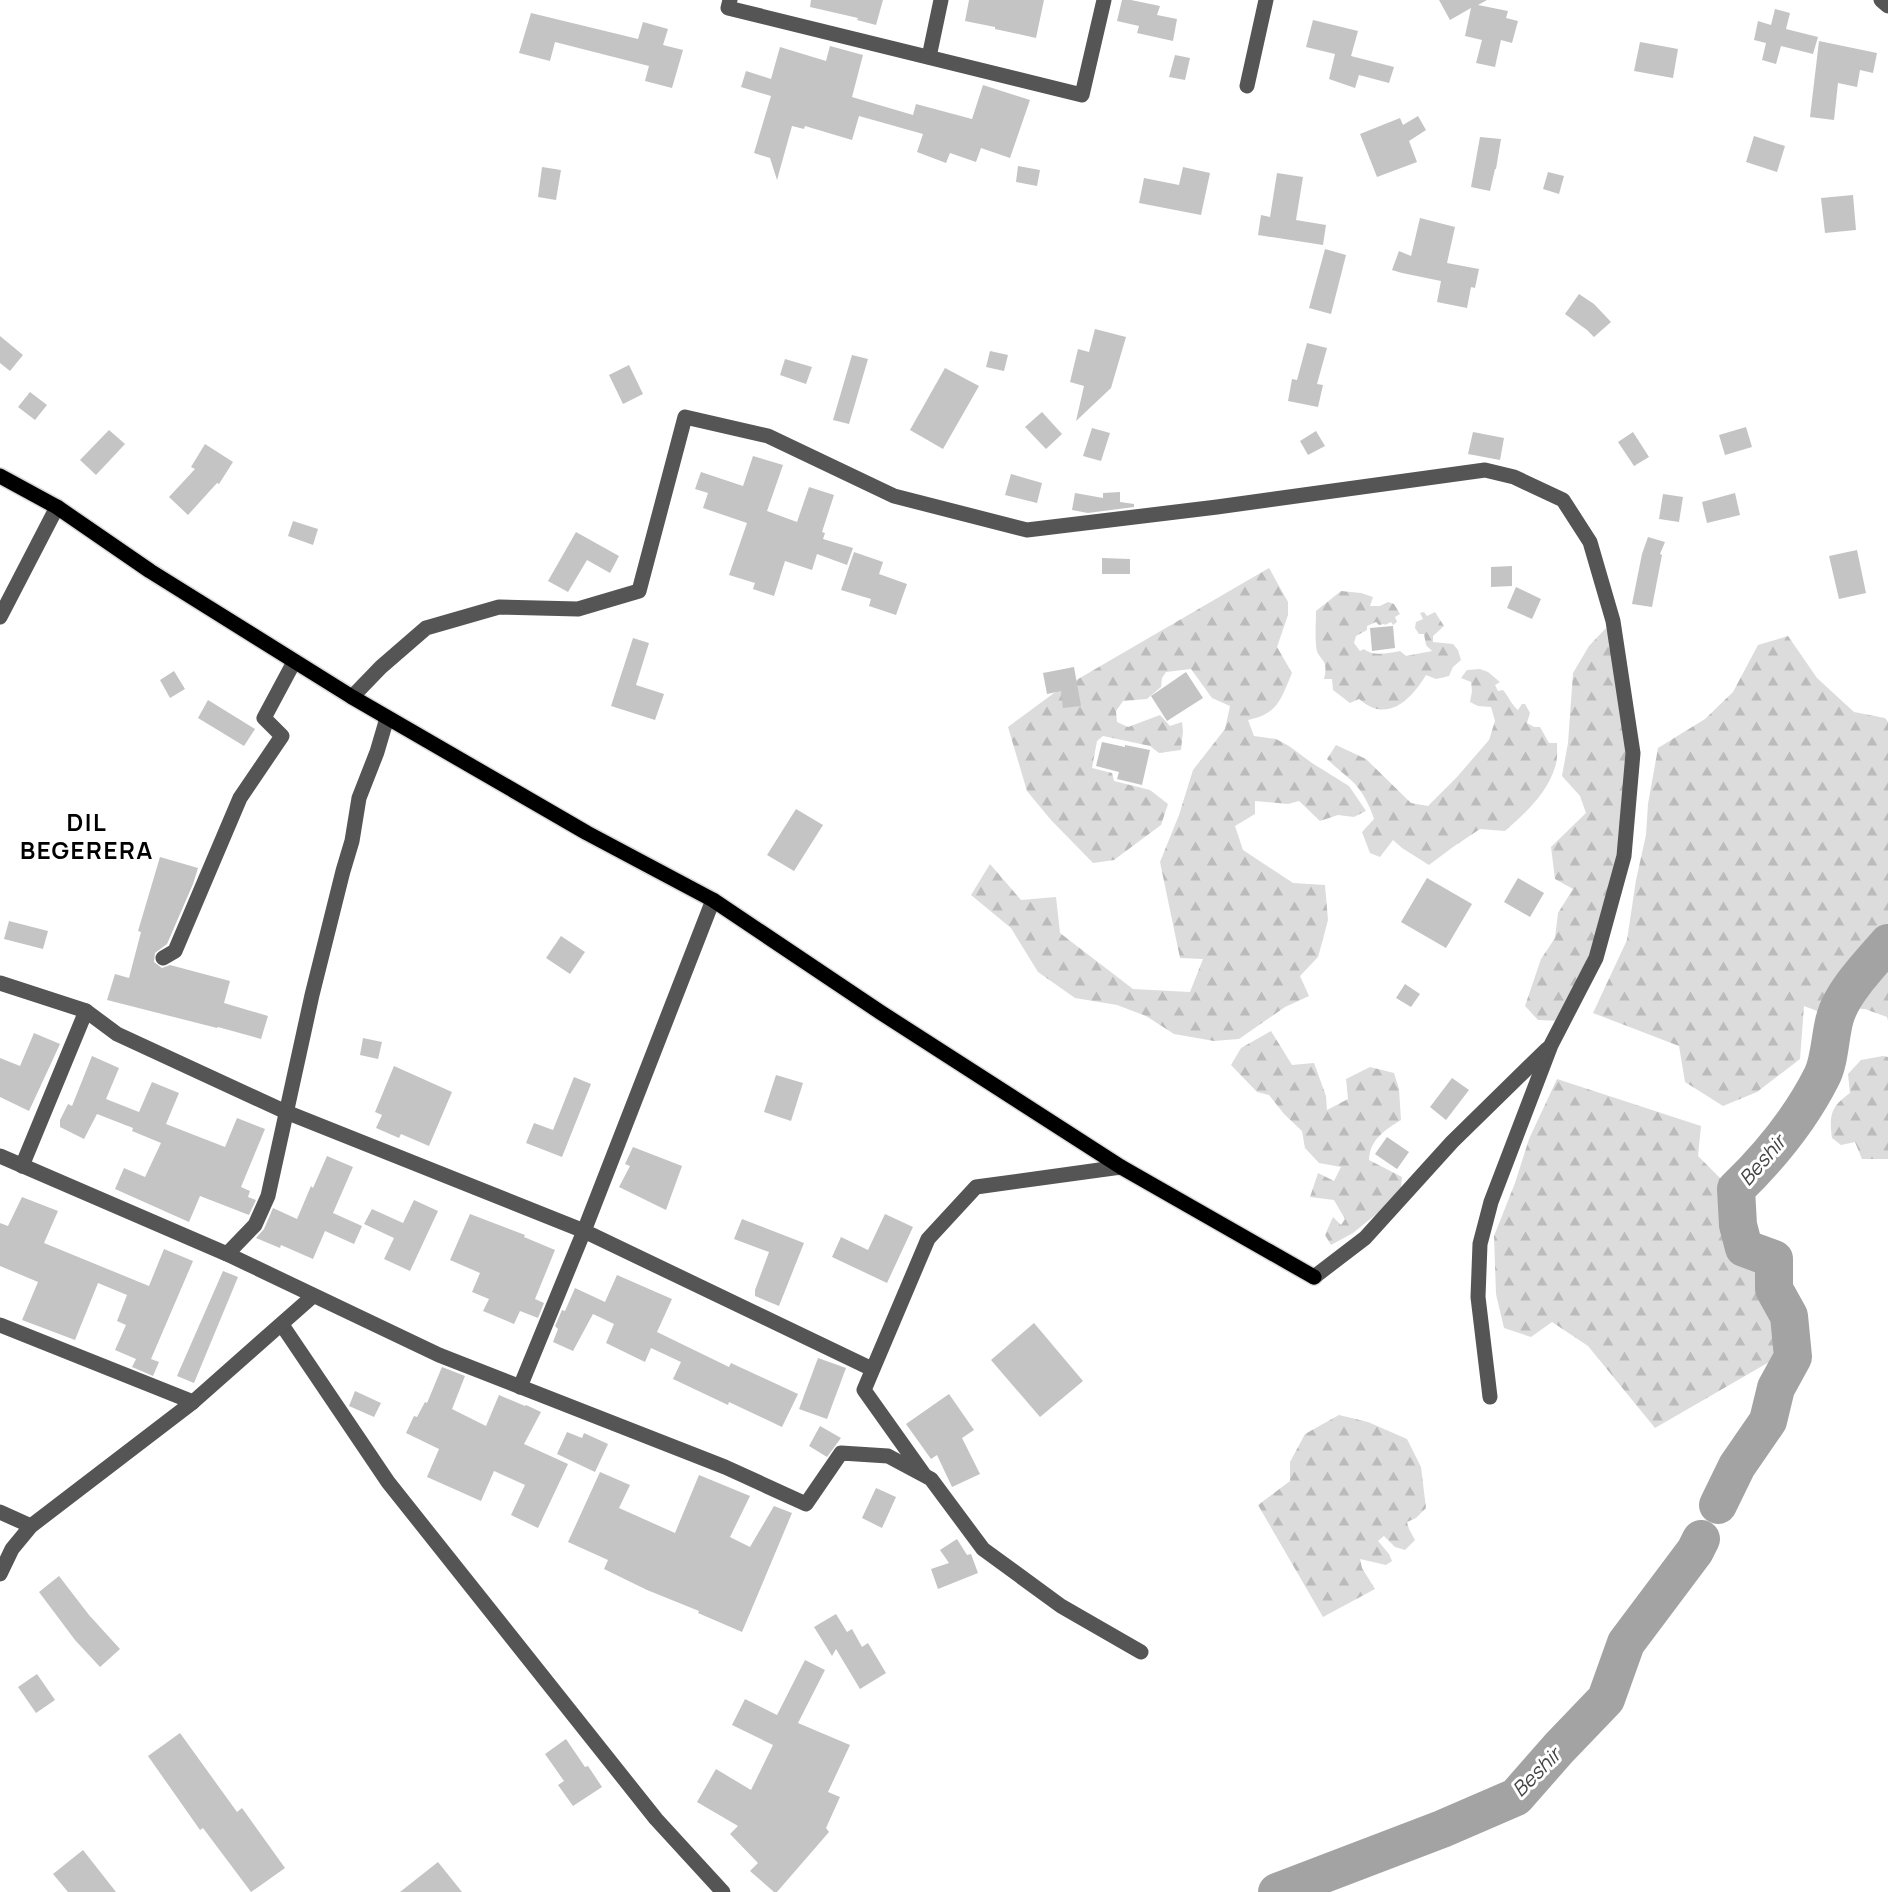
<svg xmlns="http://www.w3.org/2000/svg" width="1888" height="1892" viewBox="0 0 1888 1892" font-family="Manrope,sans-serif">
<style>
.forest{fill:url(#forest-firs)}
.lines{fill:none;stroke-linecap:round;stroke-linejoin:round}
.river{stroke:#a3a3a3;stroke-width:38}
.building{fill:#c4c4c4}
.major-casing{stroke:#dbdbdb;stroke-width:18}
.minor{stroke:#555;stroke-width:15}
.major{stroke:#000;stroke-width:15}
.labels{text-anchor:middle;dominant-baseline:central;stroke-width:6;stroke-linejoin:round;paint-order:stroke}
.water-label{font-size:20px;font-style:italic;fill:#444;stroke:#fff}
.district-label{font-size:24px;font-weight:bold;letter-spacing:1.5px;fill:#000;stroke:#fff}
</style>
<defs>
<pattern id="forest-firs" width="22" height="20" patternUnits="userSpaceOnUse" patternTransform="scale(1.5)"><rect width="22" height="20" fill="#dcdcdc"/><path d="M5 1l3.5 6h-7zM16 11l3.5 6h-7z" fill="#bbb"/></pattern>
</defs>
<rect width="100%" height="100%" fill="#fff"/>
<g class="forest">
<path d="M1269 568 1288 602V615L1277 647 1292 673C1281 699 1278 714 1248 720L1254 736 1276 739 1289 746 1312 763 1349 786 1366 811 1354 817 1338 815 1320 821 1299 801 1288 804 1255 801V814L1235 826 1243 850 1293 883 1325 885 1328 920 1323 939 1318 957 1300 976 1309 996 1285 1007 1239 1039 1214 1041 1174 1034 1146 1016 1117 1005 1075 998 1038 972 1011 928 971 895 990 864 1021 900 1056 897 1060 933 1133 989 1190 992 1203 959 1180 958 1160 862 1179 815 1193 770 1225 729 1230 706 1212 698 1191 669 1166 672 1162 678 1161 687 1147 699 1123 701 1116 711 1117 722 1128 727 1160 715 1170 726 1182 722 1183 731 1181 750 1159 753 1150 746 1103 736 1097 741 1092 768 1112 773 1114 781 1150 790 1168 804 1161 825 1114 860 1093 863 1051 820 1027 791 1008 727 1054 693Z"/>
<path d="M1341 591 1361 593 1373 597 1370 606H1380L1388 602 1394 604 1400 614 1395 617 1397 622 1393 625 1391 622 1385 625 1384 624 1379 625 1376 622 1367 626V630L1356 636 1354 643 1360 651 1364 649C1373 657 1389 653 1400 651L1406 656 1432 651 1426 645 1424 634H1419L1415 628 1416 622 1423 619 1420 613 1424 612 1427 616 1435 612 1444 626 1433 636V642L1453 644 1458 650 1461 660 1453 667 1449 676 1436 679 1426 675C1411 700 1387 724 1359 699L1350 703 1333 690 1332 679H1324C1330 657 1317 661 1316 646 1315 635 1316 623 1316 611Z"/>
<path d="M1606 628 1616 647 1630 754 1621 854 1600 928 1563 1021 1538 1020 1525 1006 1541 959 1555 938 1558 913 1573 889 1555 879 1551 847 1586 813 1580 796 1562 776 1568 743 1573 673 1589 646Z"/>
<path d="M1788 636 1817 678 1854 712 1885 718 1888 722V935L1859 968 1825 1014 1804 1006 1800 1059 1757 1092 1723 1106 1685 1082 1679 1046 1593 1013 1627 940 1636 880 1646 835 1648 804 1658 748 1705 719 1733 692 1758 645Z"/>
<path d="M1480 669 1488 672 1500 682 1495 685 1498 691 1503 690C1509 697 1511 704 1518 710L1522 704H1525L1530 713 1527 723 1534 727H1540L1549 743H1557C1557 751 1558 759 1555 767 1547 794 1525 813 1505 831L1480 829 1453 847 1429 865 1402 848 1393 840 1380 857 1370 853 1362 832 1374 819C1370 806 1362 790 1352 781 1343 773 1335 767 1327 759L1336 745 1366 759 1411 803 1428 806 1457 777 1489 740 1495 721 1491 707 1478 706 1470 702 1472 691 1471 682 1461 678 1467 670Z"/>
<path d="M1888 948V1021L1887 1017 1865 1009 1845 1008 1853 988Z"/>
<path d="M1271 1031 1292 1065 1314 1063 1326 1096 1327 1110 1348 1099 1346 1079 1370 1067 1394 1073 1399 1089 1401 1120C1385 1130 1370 1139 1369 1160L1402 1177 1401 1188 1380 1211 1353 1233 1331 1245 1325 1235 1333 1217 1341 1225 1345 1219 1334 1200 1310 1197 1318 1173 1334 1181 1341 1167 1319 1163 1305 1148 1302 1131 1284 1114 1269 1095 1257 1092 1231 1065 1241 1048Z"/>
<path d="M1883 1056 1888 1057V1159H1862L1855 1142 1841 1145 1832 1138C1829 1114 1831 1107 1850 1093L1848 1074 1861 1060Z"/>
<path d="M1557 1079 1701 1126 1698 1156 1732 1190 1741 1251 1771 1262 1770 1287 1786 1324 1788 1351 1655 1428 1588 1346 1552 1322 1531 1337 1504 1328 1496 1294 1494 1236 1515 1183 1529 1139Z"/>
<path d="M1339 1415 1368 1422 1407 1439 1421 1467 1426 1508 1416 1518 1407 1522 1409 1529 1415 1540 1405 1550 1395 1547 1384 1536 1378 1541 1389 1554 1392 1561 1386 1565 1360 1559 1362 1568 1375 1589 1323 1617 1258 1505 1290 1481V1462L1305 1434Z"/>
</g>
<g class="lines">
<g class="river">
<path d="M1718 1505 1737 1466 1768 1421 1776 1388 1793 1357 1789 1316 1774 1289V1259L1744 1248 1738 1225 1736 1189C1769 1157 1801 1118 1822 1076 1830 1060 1830 1035 1835 1018 1842 992 1871 963 1888 943"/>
<path d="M1277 1892 1442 1829 1516 1797 1559 1748 1606 1699 1626 1643 1695 1551 1701 1539"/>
</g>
</g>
<g class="building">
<path d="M811 0H883L876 25 857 20 858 18 810 7Z"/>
<path d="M969 0H1044L1036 38 995 29V27L965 21Z"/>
<path d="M1122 0H1131L1160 6 1157 15 1177 19 1173 41 1137 33 1139 26 1117 21Z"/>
<path d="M1439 0H1487L1478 5 1508 11 1506 18 1518 21 1512 43 1501 40 1495 67 1476 63 1482 40 1465 36 1471 8 1450 20Z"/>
<path d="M1775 9 1790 13 1786 29 1818 37 1813 54 1781 46 1776 64 1762 60 1766 43 1754 40 1758 21 1771 25Z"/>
<path d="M531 13 638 39 643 22 668 29 663 45 683 50 672 88 645 81 649 66 555 42 550 61 519 53Z"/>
<path d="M1313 20 1358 31 1351 56 1394 67 1389 83 1359 75 1355 88 1329 79 1335 54 1306 47Z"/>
<path d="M1819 41 1877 53 1873 73 1860 70 1857 87 1838 83 1834 120 1810 117Z"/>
<path d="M1640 42 1678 49 1673 78 1634 71Z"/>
<path d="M830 46 863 55 852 97 913 115 916 104 972 119 983 85 1030 100 1010 158 981 148 976 162 950 153 946 163 917 152 923 134 859 116 852 140 805 126 804 129 792 126 777 180 770 158 754 153 771 96 741 87 746 71 771 79 780 47 826 61Z"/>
<path d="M1175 55 1190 58 1185 80 1169 77Z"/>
<path d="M1418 116 1426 130 1409 141 1417 162 1377 177 1360 134 1400 118 1403 125Z"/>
<path d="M1754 136 1785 146 1777 172 1746 162Z"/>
<path d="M1480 137 1501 139 1496 169H1495L1490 191 1471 187Z"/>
<path d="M1018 166 1040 170 1037 186 1016 182Z"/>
<path d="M542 167 561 170 556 200 538 197Z"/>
<path d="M1183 167 1210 173 1201 215 1139 203 1144 178 1179 185Z"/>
<path d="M1548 172 1564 176 1559 194 1543 189Z"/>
<path d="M1277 173 1303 177 1296 220 1326 225 1323 245 1258 235 1261 215 1270 217Z"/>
<path d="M1853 195 1856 230 1825 233 1821 198Z"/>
<path d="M1420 218 1455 227 1447 263 1479 269 1475 288 1471 287 1467 308 1437 302 1441 281 1402 273 1392 270 1399 251 1411 256Z"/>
<path d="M1325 249 1346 255 1331 314 1309 308Z"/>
<path d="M1579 294 1594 304 1611 322 1594 337 1587 330 1565 314Z"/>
<path d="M1095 329 1126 337 1111 388 1076 421 1084 386 1070 382 1078 349 1089 352Z"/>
<path d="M0 336 23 355 10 371 0 363Z"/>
<path d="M1307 343 1327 348 1317 384 1323 385 1318 407 1288 401 1292 379 1297 380Z"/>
<path d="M990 351 1008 355 1004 371 986 367Z"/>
<path d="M852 355 868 359 849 424 833 420Z"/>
<path d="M785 359 812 367 806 384 780 375Z"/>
<path d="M629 365 643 394 623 404 609 375Z"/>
<path d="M945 368 979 386 943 449 910 430Z"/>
<path d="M30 392 47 405 35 420 18 407Z"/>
<path d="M1042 412 1062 434 1046 449 1025 427Z"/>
<path d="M1746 427 1752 447 1725 455 1719 435Z"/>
<path d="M1092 428 1110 433 1101 461 1083 456Z"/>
<path d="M109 430 125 444 96 475 80 460Z"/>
<path d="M1316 431 1325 446 1308 455 1300 441Z"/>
<path d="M1473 432 1504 438 1500 460 1468 454Z"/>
<path d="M1633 432 1649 457 1634 466 1618 442Z"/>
<path d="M205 444 233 462 219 484 217 483 188 515 169 497 195 469 191 467Z"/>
<path d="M753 456 783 465 767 511 797 522 809 487 834 495 822 532 825 533 823 539 853 548 847 565 817 554 812 570 785 561 774 596 753 589 755 583 729 575 747 523 703 508 708 493 695 489 701 472 743 486Z"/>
<path d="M1011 474 1042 483 1037 503 1005 495Z"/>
<path d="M1120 492V502L1134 504V507L1088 513 1072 510 1075 493 1103 498V493Z"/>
<path d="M1735 493 1740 515 1707 523 1702 502Z"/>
<path d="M1663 494 1683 497 1679 522 1659 519Z"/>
<path d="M293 521 318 529 313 545 288 536Z"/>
<path d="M576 532 619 556 610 573 587 560 568 592 548 581Z"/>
<path d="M1648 537 1665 542 1660 554 1662 555 1652 607 1632 604 1642 554Z"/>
<path d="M1857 550 1866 593 1839 599 1829 556Z"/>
<path d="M854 552 883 562 879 574 907 584 896 615 869 606 871 599 841 590Z"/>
<path d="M1102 558 1130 559V574H1102Z"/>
<path d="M1512 566V586L1491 587V567Z"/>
<path d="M1516 587 1541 599 1532 619 1507 608Z"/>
<path d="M1393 626 1395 648 1372 651 1370 628Z"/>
<path d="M633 638 649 643 636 685 664 694 655 720 611 706Z"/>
<path d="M1074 667 1081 706 1063 708 1061 691 1047 694 1043 673Z"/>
<path d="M174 671 185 689 170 698 160 680Z"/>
<path d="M1186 672 1203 698 1167 721 1151 696Z"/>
<path d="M208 700 255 729 244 746 198 718Z"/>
<path d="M1102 742 1125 747V745L1150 750 1142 785 1117 779 1119 772 1096 766Z"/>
<path d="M796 809 823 825 794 871 767 855Z"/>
<path d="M160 857 198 868 193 884 167 944 155 953 154 962 162 968 170 965 230 981 224 1003 268 1016 261 1039 218 1027 217 1028 107 1000 115 974 129 978 141 932 138 931Z"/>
<path d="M1427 878 1472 904 1446 948 1401 922Z"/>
<path d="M1518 878 1544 893 1530 917 1504 902Z"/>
<path d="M9 921 48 931 43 949 4 939Z"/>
<path d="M561 936 585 952 570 974 546 958Z"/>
<path d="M1405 984 1420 994 1411 1007 1396 998Z"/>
<path d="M34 1033 60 1044 29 1111 0 1097V1058L20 1066Z"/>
<path d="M363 1038 382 1042 378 1059 360 1055Z"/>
<path d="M92 1056 119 1068 106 1099 139 1112 152 1082 179 1093 166 1124 225 1147 237 1118 265 1129 241 1187 250 1191 248 1197 256 1200 249 1215 200 1196 189 1222 115 1189 124 1168 145 1177 161 1143 132 1131 133 1128 97 1114 84 1139 60 1127V1120L68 1104 72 1106Z"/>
<path d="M394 1066 452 1092 429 1146 401 1134 399 1138 376 1128 382 1115 375 1112Z"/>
<path d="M776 1075 803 1083 791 1121 764 1112Z"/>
<path d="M574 1077 591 1084 562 1157 526 1143 534 1123 553 1130Z"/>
<path d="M1452 1078 1469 1090 1446 1120 1430 1107Z"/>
<path d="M1387 1137 1409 1152 1397 1169 1375 1154Z"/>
<path d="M633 1147 682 1166 666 1210 619 1187 630 1166 625 1164Z"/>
<path d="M327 1156 353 1167 333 1213 362 1226 354 1244 325 1231 313 1259 281 1245 280 1248 256 1238 264 1229 273 1208 297 1219 311 1186 313 1188Z"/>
<path d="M22 1197 58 1211 44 1243 149 1286 164 1249 193 1261 151 1359 159 1362 153 1376 132 1367 136 1359 115 1350 126 1325 117 1321 127 1295 98 1283 75 1340 22 1320 38 1282 0 1266V1223L8 1226Z"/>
<path d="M414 1200 438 1211 410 1271 384 1259 394 1238 364 1224 372 1209 403 1223Z"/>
<path d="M470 1214 525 1235 524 1237 555 1250 535 1299 544 1303 538 1318 520 1311 514 1324 483 1311 489 1299 472 1292 480 1273 450 1260Z"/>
<path d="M885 1214 913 1227 887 1283 832 1257 841 1237 868 1250Z"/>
<path d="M742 1219 804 1243 779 1306 755 1296V1290L769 1252 734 1239Z"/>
<path d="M223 1271 238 1277 194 1383 177 1376Z"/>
<path d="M617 1275 672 1299 657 1332 729 1367 731 1363 798 1394 782 1427 729 1402 728 1405 673 1379 681 1362 651 1348 645 1362 606 1343 614 1324 593 1314 573 1351 553 1342 558 1329 555 1326 562 1310 565 1311 575 1288 605 1302Z"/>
<path d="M1034 1323 1083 1381 1040 1417 991 1360Z"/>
<path d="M818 1358 846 1368 827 1419 799 1409Z"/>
<path d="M442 1367 465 1376 452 1409 486 1426 499 1395 525 1406 526 1405 541 1412 524 1444 568 1464 538 1528 511 1515 525 1485 494 1471 481 1501 427 1477 439 1449 406 1433 414 1416 417 1417 425 1402 427 1403Z"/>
<path d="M355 1391 381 1403 374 1417 349 1406Z"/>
<path d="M949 1394 974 1430 962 1438 980 1474 952 1487 937 1455 931 1459 906 1424Z"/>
<path d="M820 1426 841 1438 827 1457 809 1446Z"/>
<path d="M567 1432 582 1438 584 1433 608 1444 595 1472 557 1454Z"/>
<path d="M600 1472 630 1485 619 1508 675 1533 699 1475 750 1496 730 1537 750 1547 774 1506 792 1513 742 1632 698 1613 699 1611 647 1590 604 1569 608 1560 568 1542Z"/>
<path d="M876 1488 896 1497 882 1528 862 1518Z"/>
<path d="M957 1539 967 1555 971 1554 978 1573 938 1589 931 1569 949 1563 940 1550Z"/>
<path d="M59 1576 89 1615 120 1649 100 1667 75 1640 39 1592Z"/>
<path d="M836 1614 847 1632 852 1629 862 1647 868 1643 886 1673 860 1689 836 1649 832 1656 814 1627Z"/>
<path d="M805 1660 825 1670 798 1723 850 1745 828 1792 840 1797 826 1828 829 1832 777 1892H774L750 1871 758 1863 730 1834 738 1826 697 1802 716 1769 751 1790 773 1745 732 1725 745 1699 777 1715Z"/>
<path d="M37 1674 55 1700 36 1713 18 1687Z"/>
<path d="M180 1733 237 1812 242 1808 285 1868 251 1892 203 1828 200 1830 148 1756Z"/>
<path d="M566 1739 585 1767 588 1766 602 1787 573 1806 558 1785 564 1781 545 1754Z"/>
<path d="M83 1850 116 1892H68L53 1874Z"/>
<path d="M438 1862 462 1892H400Z"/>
</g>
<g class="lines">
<g class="major-casing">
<path id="major" d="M0 476 57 507 150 571 352 697 587 833 713 900 880 1012 1121 1167 1314 1277"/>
</g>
<g class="minor">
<path d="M730 0 728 8 1082 95 1104 0"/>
<path d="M1881 0 1888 6"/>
<path d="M929 57 941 0"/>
<path d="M1247 86 1266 0"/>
<path d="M0 617 57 507"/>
<path d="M352 697 381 667 426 628 499 607 578 609 639 591 685 417 768 436 894 496 1027 530 1217 507 1485 470 1514 477 1563 500 1590 542 1613 621 1633 753 1624 856 1596 958 1551 1045 1491 1202 1480 1244 1478 1297 1490 1397"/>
<path d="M713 900 584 1231 872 1369"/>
<path d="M163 958 175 951 240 798 282 736 264 718 294 662"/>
<path d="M0 983 86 1011"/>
<path d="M0 1156 227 1254 439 1355 725 1467 806 1504 841 1453 888 1456 931 1479 983 1549 1061 1606 1141 1652"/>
<path d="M22 1166 86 1011 117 1034 286 1112 584 1231 520 1387"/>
<path d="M227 1254 255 1225 268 1196 312 995 343 871 352 841 359 798 377 752 387 718"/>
<path d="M1314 1277 1365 1238 1452 1142 1547 1049"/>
<path d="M0 1325 193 1402"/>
<path d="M282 1325 388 1482 656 1819 723 1892"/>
<path d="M923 1473 864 1390 928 1239 976 1187 1121 1167"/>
<path d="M0 1512 31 1526"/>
<path d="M0 1574 12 1549 31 1526 193 1402 313 1296"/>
</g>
<use href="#major" class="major"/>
</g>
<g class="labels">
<g class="water-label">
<text transform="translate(1762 1160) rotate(-49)">Beshir</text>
<text transform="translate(1536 1772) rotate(-45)">Beshir</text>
</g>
<g class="district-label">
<text x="87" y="821">DIL<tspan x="87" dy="28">BEGERERA</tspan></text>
</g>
</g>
</svg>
